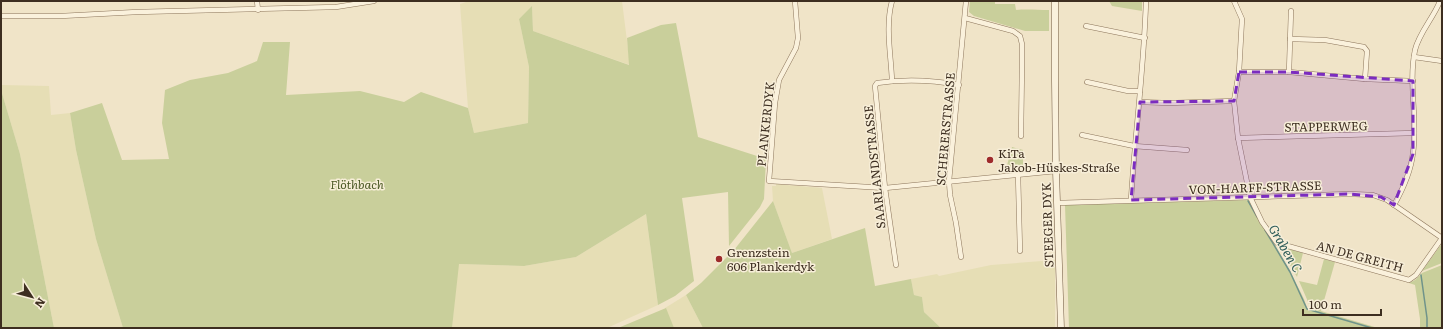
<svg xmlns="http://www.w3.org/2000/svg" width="1443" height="329" viewBox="0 0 1443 329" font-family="Literata,serif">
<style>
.farmland{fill:#e6deb5}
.green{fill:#c9cf9b}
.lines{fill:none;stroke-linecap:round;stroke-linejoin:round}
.stream{stroke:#6f938a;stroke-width:1.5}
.street-casing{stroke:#8d765c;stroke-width:5.5}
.secondary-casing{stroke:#6f573f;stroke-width:7}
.street{stroke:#faf1dc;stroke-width:4.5}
.secondary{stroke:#faf1dc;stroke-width:6}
.marked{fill:#7b2cbf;fill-opacity:0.2;stroke:#7b2cbf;stroke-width:3;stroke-dasharray:8 5;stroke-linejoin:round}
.poi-dot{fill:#9e2a2b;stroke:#f7eed8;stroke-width:1.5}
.labels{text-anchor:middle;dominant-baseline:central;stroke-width:3;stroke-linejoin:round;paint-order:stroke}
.street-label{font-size:12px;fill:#3d2e20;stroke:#f7eed8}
.poi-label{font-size:12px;fill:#3d2e20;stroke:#f7eed8;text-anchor:start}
.park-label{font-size:12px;font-style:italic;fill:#4d5a26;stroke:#f7eed8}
.water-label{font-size:13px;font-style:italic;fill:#2f5d5a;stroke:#f7eed8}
</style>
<rect width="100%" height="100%" fill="#f0e4c8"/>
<g class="farmland">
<path d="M469 1H622L630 65 533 31 532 7 519 19 529 67 528 123 474 133 468 108 460 4Z"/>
<path d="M1 85 49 86 51 115 70 113 76 150 96 239 123 328H54L20 154 1 90Z"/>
<path d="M776 184 822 188 832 239 792 253 773 201 772 186H776Z"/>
<path d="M646 214 658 305 607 328H452L458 264 524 266 576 257Z"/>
<path d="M1055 260V328H941L924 312 922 297 914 295 911 279 937 274 939 276 991 265Z"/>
<path d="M686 295 703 328H673L665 308Z"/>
</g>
<g class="green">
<path d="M970 1H995V4H1015L1016 10C1027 9 1037 10 1049 10V31H1025L974 16 969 12Z"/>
<path d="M1109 1H1142V11L1112 6Z"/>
<path d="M532 6 533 31 629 65 627 38 661 25 676 23 698 137 766 159 764 199 760 207 729 246 728 192 682 198 694 281 675 296 658 305 646 214 576 257 524 266 459 264 452 328H123L96 239 76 150 70 113 102 103 122 160 169 159 162 123 165 90 190 80 228 73 257 61 263 42H290L286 95 360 91 404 102 421 92 468 108 474 133 528 123 529 67 519 19Z"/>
<path d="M1 90 20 154 54 328H1Z"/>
<path d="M1012 147 1023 150V167L1006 169Z"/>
<path d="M1249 200 1290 271 1304 299 1307 308 1311 309 1312 304H1309L1299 281 1317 285 1324 259 1335 262 1321 311 1378 328H1069L1065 205Z"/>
<path d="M773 201 792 253 865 228 875 286 911 279 914 295 922 297 924 312 941 328H703L686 295 701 283 734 250Z"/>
<path d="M1442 244V263L1422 271 1440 246Z"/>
<path d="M1279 246 1303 253 1297 277Z"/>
<path d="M1442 265V328H1420V319L1415 285 1409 283 1415 280 1422 273Z"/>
<path d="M666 308 674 328H618Z"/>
</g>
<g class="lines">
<g class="stream">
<path d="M1248 201 1257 217"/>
<path d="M1265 230 1290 272 1307 309 1372 328"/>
<path d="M1421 275 1427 318V328"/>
</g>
<g class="street-casing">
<g id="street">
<path d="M257 1 258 10"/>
<path d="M795 1 798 38 796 48 779 80 775 103 769 181 885 188 1056 171"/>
<path d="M892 1C885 27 891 54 892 81"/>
<path d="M1234 1 1242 19 1239 72 1234 101 1238 138 1250 197 1262 222 1277 243 1409 280 1416 275 1442 238"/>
<path d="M1 16H61L137 12 336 7 374 1"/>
<path d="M965 18 1013 31 1020 36 1022 44V65L1021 136"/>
<path d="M1086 26 1145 38"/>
<path d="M1290 39 1325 40 1364 47 1367 51 1365 79"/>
<path d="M1414 57 1442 61"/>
<path d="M1239 72H1289L1365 79 1413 81"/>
<path d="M1289 72 1291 11"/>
<path d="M1087 82 1128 91H1140"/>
<path d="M1140 102 1169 103 1234 101"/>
<path d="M1082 135 1134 146 1187 150"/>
<path d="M1238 138 1414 133"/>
<path d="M1018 174 1020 251"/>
<path d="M1131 200C1135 134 1144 68 1146 1"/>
<path d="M1057 203 1350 194 1373 195 1387 200 1442 238"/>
<path d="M1394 205C1403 189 1411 171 1413 153 1418 119 1408 84 1415 50 1419 33 1434 17 1440 1"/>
<path d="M961 257 956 223 950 195 949 181 966 1"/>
<path d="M896 265 885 188 875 86 877 83C904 79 932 80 959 85"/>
</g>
</g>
<g class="secondary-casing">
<path id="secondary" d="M1055 1V81L1056 171 1061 328"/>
</g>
<use href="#street" class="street"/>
<use href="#secondary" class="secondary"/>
</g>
<path class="marked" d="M1239 72H1289L1413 81V154L1394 205 1381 197 1350 194 1131 200 1140 102 1234 101Z"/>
<g class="poi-dot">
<circle cx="990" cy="160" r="4"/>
<circle cx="719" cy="259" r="4"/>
</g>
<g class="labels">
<g class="street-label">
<text transform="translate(765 124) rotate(-84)">PLANKERDYK</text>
<text transform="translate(1326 126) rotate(-1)">STAPPERWEG</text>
<text transform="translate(945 129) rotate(-85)">SCHERERSTRASSE</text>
<text transform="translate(874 167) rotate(-96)">SAARLANDSTRASSE</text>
<text transform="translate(1255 187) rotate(-2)">VON-HARFF-STRASSE</text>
<text transform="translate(1047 225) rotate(-92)">STEEGER DYK</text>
<text transform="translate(1360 256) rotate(15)">AN DE GREITH</text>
</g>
<g class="poi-label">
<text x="998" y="153">KiTa<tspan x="998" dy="14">Jakob-Hüskes-Straße</tspan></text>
<text x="727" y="252">Grenzstein<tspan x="727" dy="14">606 Plankerdyk</tspan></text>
</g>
<g class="park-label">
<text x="357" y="184">Flöthbach</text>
</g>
<g class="water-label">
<text transform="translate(1286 248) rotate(60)">Graben C</text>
</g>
</g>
<rect width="1443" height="329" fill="none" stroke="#3d2e20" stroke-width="4"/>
<g transform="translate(32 297) rotate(126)" stroke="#f7eed8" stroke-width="3" paint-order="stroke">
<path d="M0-3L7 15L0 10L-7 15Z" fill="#3d2e20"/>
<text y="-6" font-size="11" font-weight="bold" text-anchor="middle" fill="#3d2e20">N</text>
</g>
<path d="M1303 309v6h78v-6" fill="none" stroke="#3d2e20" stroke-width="2"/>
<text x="1309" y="309" font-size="12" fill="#3d2e20" stroke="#f7eed8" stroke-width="3" paint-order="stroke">100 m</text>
</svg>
